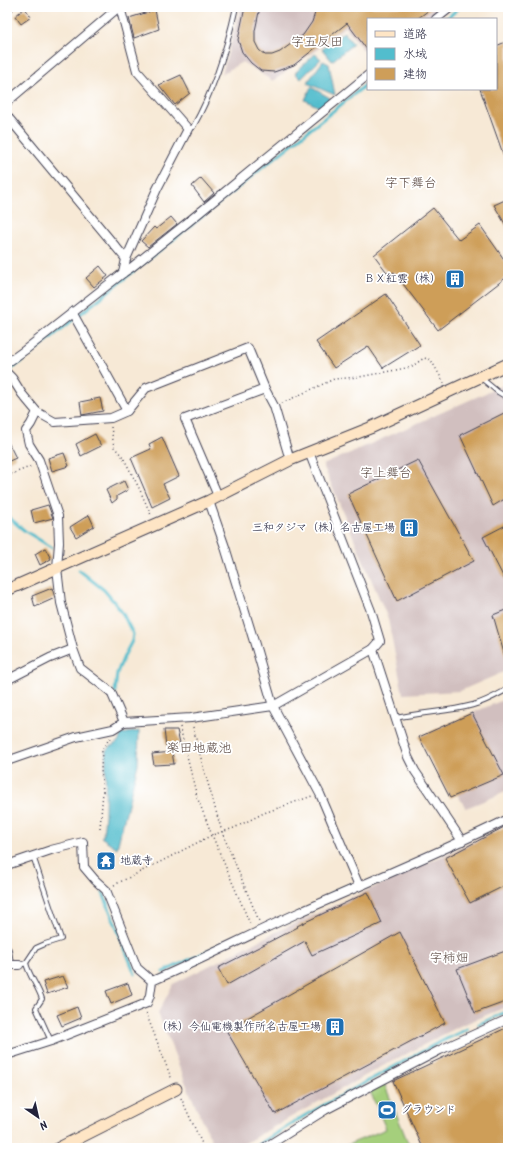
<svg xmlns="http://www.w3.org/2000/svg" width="515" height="1155" viewBox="0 0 515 1155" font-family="Kalam,'Klee One',sans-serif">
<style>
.industrial{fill:#d1bfbf}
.green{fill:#a5cf7b;stroke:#64785b}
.water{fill:#52bdcd;stroke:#3a7084}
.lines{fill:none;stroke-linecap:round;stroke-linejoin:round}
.stream{stroke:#52bdcd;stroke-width:3}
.building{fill:#ce9e59}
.lane-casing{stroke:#424052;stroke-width:6}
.street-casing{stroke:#424052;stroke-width:10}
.secondary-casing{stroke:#424052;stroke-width:13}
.path{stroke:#424052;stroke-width:1.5;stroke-dasharray:1 3;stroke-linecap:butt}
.lane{stroke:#fff;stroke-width:4}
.street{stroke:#fff;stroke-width:8}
.secondary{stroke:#fee5c5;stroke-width:11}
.labels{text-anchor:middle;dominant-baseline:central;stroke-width:3.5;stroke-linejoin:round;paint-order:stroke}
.poi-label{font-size:11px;fill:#22223b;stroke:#fff;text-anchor:end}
.quarter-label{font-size:13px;fill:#5e4d46;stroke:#fff}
</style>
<rect width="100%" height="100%" fill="#fff"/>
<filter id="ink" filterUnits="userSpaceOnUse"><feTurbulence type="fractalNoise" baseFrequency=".025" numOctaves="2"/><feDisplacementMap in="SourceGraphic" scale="8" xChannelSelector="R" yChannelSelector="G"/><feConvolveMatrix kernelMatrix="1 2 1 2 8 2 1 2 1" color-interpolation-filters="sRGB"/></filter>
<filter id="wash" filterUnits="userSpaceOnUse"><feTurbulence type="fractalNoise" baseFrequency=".012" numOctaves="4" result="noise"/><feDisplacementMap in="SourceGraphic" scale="16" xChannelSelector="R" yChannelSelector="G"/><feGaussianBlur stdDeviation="0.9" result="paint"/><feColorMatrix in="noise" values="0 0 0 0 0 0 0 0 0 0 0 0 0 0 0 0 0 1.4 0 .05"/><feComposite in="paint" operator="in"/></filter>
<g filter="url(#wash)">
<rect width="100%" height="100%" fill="#f7e9d6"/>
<g class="industrial">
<path d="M241 7H444L430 19H368V56L345 27 326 43 273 81 242 62 222 74Z"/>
<path d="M508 383V670L460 691 403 694 388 619 323 465Z"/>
<path d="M508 698V791L466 808 419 737 472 713Z"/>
<path d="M508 826V1006L460 1026 377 1069 236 1148H215L189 1091 158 1013 173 984 274 933Z"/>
</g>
<path class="green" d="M384 1083 410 1148H340L386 1129 370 1091Z"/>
<g class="water">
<path d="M344 32 353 44 332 61 322 49Z"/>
<path d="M315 54 321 59 301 79 295 73Z"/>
<path d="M323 61 329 64 335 95 307 83Z"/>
<path d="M311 87 330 98 325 110 305 100Z"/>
<path d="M139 731 138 764 117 848 101 837 103 836 105 815 106 750 119 741 121 734Z"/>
</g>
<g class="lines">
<g class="stream">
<path d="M446 19 460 7"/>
<path d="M13 368C131 272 250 179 368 83"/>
<path d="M7 516 25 531 51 547"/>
<path d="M79 570 104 590 115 603 123 614 133 634 132 641 124 656 117 673 115 692"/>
<path d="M103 893 135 974"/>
<path d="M331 894 352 885"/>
<path d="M163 972 244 934"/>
<path d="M479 1024 508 1011"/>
<path d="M253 1148 304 1116 434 1045 467 1029"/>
</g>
</g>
<g id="blocks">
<g class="building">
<path d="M245 7H260L255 31V42L259 50 265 55H272L280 52 303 35 312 22 317 7H433L417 19H368V51L347 23 294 65 274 72 261 71 251 63 242 52 238 40Z"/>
<path d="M25 8 31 17 21 24 15 16Z"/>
<path d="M155 10 159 29 134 38 129 18Z"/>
<path d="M508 41V165H507L480 89H496V46Z"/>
<path d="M181 75 190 93 175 105 159 85Z"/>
<path d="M201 178 214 193 204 202 192 186Z"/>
<path d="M505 200 508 204V229L494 205Z"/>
<path d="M433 208 459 240 480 225 508 265V276L438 330 394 272 389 275 374 255Z"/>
<path d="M171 217 177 224 148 247 141 241 154 227 156 229Z"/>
<path d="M100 266 108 276 94 287 86 278Z"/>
<path d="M386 294 420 345 383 368 368 346 334 368 316 342Z"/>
<path d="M100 398 103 411 82 415 80 402Z"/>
<path d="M508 411V497L493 506 460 435Z"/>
<path d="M95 434 101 446 81 456 76 444Z"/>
<path d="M162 437 179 476 163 484 170 498 152 507 131 458 151 449 149 444Z"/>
<path d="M7 440 16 458 7 462Z"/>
<path d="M64 453 69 466 52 471 48 458Z"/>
<path d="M418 460 474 561 397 601 348 494Z"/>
<path d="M124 481 128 490 117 496V499L112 503 106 490Z"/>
<path d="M48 505 53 518 34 523 31 510Z"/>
<path d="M89 515 94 526 76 537 70 527Z"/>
<path d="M508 524V586L483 537Z"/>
<path d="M45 548 51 559 40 565 35 554Z"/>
<path d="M52 588 55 598 35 607 32 596Z"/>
<path d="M508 609V659L506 660 493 615Z"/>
<path d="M472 713 504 775 450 798 419 737Z"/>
<path d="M164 730H177L180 743 166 746Z"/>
<path d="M172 752 174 764 154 765 152 754Z"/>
<path d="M508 825V884L470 903 445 858Z"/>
<path d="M368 892 382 923 312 955 305 941 227 985 218 968 298 927 297 926Z"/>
<path d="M400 932 445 1023 275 1114 226 1030Z"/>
<path d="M508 950V1001L475 1013 457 969Z"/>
<path d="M63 976 68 987 47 994 43 982Z"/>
<path d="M128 983 132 995 111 1004 106 991Z"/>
<path d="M77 1007 81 1018 62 1026 57 1015Z"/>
<path d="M508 1027V1148H423L393 1081Z"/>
</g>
</g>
</g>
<g filter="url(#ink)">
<use href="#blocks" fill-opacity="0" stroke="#424052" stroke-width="1"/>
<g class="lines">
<g class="lane-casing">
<g id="lane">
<path d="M188 129 193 127C214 90 227 48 236 7"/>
<path d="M481 378 498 392 508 398"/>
<path d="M396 718C421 712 448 712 473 705 485 702 497 695 508 689"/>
<path d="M26 963 36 948 45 944 61 939 33 856"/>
<path d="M19 965 26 963C29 976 38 986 42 999L36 1008 51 1041"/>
</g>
</g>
<g class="street-casing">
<g id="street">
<path d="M120 7 137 71 188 129 157 189 126 259 123 273"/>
<path d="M7 10 9 7"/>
<path d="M436 19 451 7"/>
<path d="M7 102 119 7"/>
<path d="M7 116 126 259"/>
<path d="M72 312 127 411"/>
<path d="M7 363 25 350 123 273 132 267 188 222 368 75"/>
<path d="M7 373 12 378 22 394 37 412 55 422 111 418 127 411 146 388 248 348 265 389 274 406 290 460"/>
<path d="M37 412 31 424 26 431 29 444 39 460 58 516 59 543 57 568 61 603 73 649 80 668 111 692 124 722"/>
<path d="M218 496 185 419 265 389"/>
<path d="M209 501 225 547 256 648 273 706 320 794 359 886"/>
<path d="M373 649 408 757 415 771 462 841"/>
<path d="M7 680 50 658 73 649"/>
<path d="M7 761 76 737 113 729 124 722 191 718 273 706 373 649 380 641 371 611 309 452"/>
<path d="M7 865 51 850 83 842 84 867 95 880 106 890 137 968 152 981"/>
<path d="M7 950 9 964 13 965H19"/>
<path d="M7 1055 51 1041 147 1003 150 995 152 981C201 960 249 935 298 913 368 882 439 853 508 819"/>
<path d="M264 1148 325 1110 440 1050 508 1019"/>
</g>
</g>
<g class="secondary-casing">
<g id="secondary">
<path d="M7 590 209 501 290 460 370 428 508 364"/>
<path d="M59 1148 176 1089"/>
</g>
</g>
<g class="path">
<path d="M282 403 334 379 359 377 411 367 424 358 431 360 444 383"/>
<path d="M111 427 114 447 123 457 139 488 151 515"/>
<path d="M7 476 32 466"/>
<path d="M180 727 197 797 212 835 251 926"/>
<path d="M193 727 203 766 222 832 259 921V922"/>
<path d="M100 828 103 792 101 770 102 749 110 738"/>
<path d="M114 885 162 861 212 835 222 832 234 828 264 813 312 796"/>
<path d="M146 1013 172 1080"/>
<path d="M181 1098 204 1148"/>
</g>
<use href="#lane" class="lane"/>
<use href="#street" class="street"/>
<use href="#secondary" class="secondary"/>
</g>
</g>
<defs>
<g id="building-square" transform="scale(1)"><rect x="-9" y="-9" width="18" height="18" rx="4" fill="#1f6fb2" stroke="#fff"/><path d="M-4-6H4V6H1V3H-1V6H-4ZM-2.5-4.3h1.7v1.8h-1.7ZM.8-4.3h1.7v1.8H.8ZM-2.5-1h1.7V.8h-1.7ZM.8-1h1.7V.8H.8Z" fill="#fff"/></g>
<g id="temple-square" transform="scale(1)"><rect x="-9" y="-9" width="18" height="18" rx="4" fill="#1f6fb2" stroke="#fff"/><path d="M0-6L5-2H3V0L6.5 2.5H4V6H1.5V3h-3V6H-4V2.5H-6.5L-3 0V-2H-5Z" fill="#fff"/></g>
<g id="stadium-square" transform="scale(1)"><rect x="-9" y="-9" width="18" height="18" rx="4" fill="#1f6fb2" stroke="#fff"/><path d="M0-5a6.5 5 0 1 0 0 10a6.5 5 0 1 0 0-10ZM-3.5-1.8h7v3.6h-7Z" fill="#fff"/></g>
</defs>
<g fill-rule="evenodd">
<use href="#building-square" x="455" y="279"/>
<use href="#building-square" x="409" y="528"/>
<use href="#temple-square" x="106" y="861"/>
<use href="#building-square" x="335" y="1027"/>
<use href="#stadium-square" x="387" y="1110"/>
</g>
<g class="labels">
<g class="poi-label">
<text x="441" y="279">ＢＸ紅雲（株）</text>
<text x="395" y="528">三和タジマ（株）名古屋工場</text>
<text x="120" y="861" text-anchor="start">地蔵寺</text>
<text x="321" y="1027">（株）今仙電機製作所名古屋工場</text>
<text x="401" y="1110" text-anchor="start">グラウンド</text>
</g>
<g class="quarter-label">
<text x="317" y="42">字五反田</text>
<text x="411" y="183">字下舞台</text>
<text x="386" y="473">字上舞台</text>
<text x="199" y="748">楽田地蔵池</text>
<text x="449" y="958">字柿畑</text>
</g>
</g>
<rect width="515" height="1155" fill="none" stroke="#fff" stroke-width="24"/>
<rect x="367" y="18" width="130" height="72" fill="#ffffff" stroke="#a7a7b1"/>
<rect x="375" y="31" width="20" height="6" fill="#fee5c5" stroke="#a7a7b1"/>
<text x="403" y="38" font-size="12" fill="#22223b">道路</text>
<rect x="375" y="48" width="20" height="12" fill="#52bdcd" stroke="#a7a7b1"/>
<text x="403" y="58" font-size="12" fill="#22223b">水域</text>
<rect x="375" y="68" width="20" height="12" fill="#ce9e59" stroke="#a7a7b1"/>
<text x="403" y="78" font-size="12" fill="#22223b">建物</text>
<g transform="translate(38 1117) rotate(146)" stroke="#ffffff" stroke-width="3" paint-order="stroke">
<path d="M0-3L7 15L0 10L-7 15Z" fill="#22223b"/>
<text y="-6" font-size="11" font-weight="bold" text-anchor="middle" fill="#22223b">N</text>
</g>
</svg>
